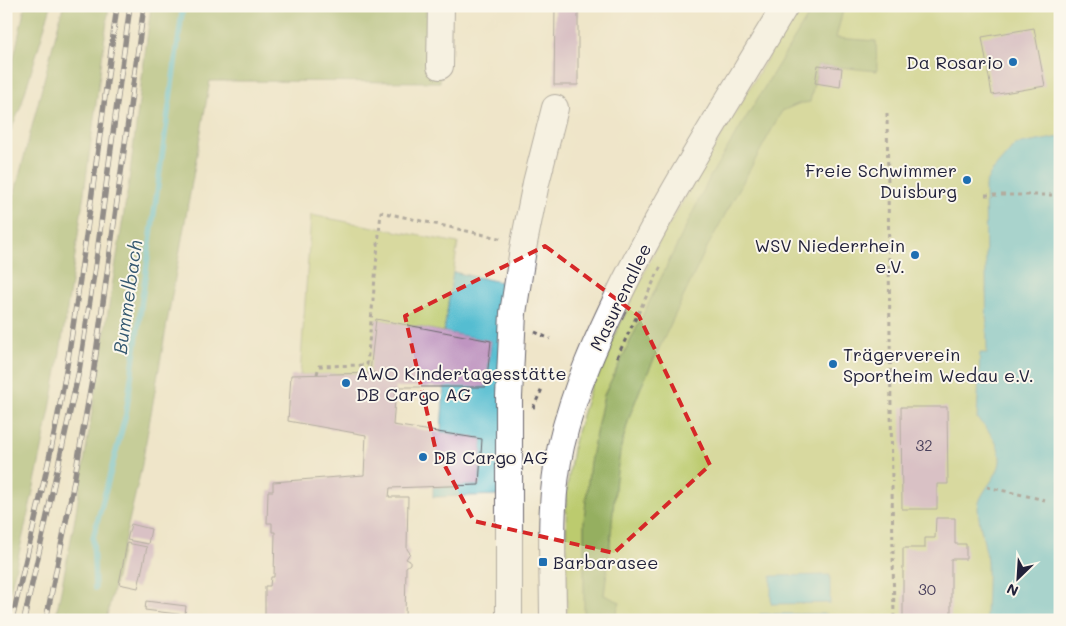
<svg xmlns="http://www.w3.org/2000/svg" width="1066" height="626" viewBox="0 0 1066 626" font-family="Mali,sans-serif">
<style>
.green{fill:#bccb6e;stroke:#6f7654}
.forest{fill:#95af61;stroke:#5c684e}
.water{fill:#54bdd1;stroke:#3b7086}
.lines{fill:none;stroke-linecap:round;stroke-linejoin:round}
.stream{stroke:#54bdd1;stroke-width:5.5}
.building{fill:#bf95c1}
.minor-casing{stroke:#6a666d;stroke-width:28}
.path{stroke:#6a666d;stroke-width:3;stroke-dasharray:4 4;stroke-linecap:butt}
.minor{stroke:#fff;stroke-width:26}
.rail-casing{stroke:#22223b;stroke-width:5.5}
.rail{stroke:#fbf7ec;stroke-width:4;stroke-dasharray:11;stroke-linecap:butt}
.marked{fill:none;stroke:#d62828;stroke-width:4;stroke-dasharray:10 6;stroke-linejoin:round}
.poi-dot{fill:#1f6fb2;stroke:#fbf7ec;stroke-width:2}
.labels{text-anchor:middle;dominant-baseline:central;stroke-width:4;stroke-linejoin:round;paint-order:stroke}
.number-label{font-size:15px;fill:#493f5c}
.poi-label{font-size:18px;fill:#22223b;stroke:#fbf7ec;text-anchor:start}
.street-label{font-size:18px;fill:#22223b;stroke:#fbf7ec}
.water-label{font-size:19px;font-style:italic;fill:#345870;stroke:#fbf7ec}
</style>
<rect width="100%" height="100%" fill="#fbf7ec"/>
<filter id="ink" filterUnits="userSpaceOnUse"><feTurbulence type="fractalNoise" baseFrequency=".02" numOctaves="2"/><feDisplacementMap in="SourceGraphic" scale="10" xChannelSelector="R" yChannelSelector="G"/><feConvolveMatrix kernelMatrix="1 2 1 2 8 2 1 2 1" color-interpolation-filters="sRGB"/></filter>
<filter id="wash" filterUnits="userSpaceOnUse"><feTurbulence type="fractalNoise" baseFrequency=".0096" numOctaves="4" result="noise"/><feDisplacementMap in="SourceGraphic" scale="20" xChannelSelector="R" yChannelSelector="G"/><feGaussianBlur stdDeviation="1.12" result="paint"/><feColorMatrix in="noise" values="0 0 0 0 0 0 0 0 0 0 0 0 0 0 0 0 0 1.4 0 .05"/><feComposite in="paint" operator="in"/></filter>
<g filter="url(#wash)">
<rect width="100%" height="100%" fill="#efe5c9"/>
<g class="green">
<path d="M798 6H1060V620H567L566 495 574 442 591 385 660 240Z"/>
<path d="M311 215 458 243 444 332 376 319 371 373 300 375Z"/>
</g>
<g class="forest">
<path d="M25 6H51L20 109 6 141V95Z"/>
<path d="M63 6H109C93 126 78 246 58 365 44 447 25 528 6 609V227Z"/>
<path d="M151 6H441L440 82 210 81 141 470 106 620H55L74 524 129 181Z"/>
<path d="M814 6H844L836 38 876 41 877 71 818 65 810 102 798 104 782 111 705 251 641 387 630 415 621 447 616 478 609 556 604 595 620 602 614 620H584V520L590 462 604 395 711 175Z"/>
</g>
<g class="water">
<path d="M1060 137V620H986C986 601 988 581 987 562 986 545 979 527 978 509 978 491 1002 476 1000 457 999 442 987 428 977 419L980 353H987L985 186 990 174 1015 145Z"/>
<path d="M453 272 510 284 502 495 433 497V487L479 485 482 439 441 432 444 386 486 387 491 341 444 332Z"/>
<path d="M830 575V603L771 604V576Z"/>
<rect x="760" y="614" width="67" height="6"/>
</g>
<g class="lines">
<path class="stream" d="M95 588 93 538 126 414 183 6"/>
</g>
<g id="blocks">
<g class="building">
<path d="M555 6H578V85H554Z"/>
<path d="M1034 28 1045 86 992 95 982 37Z"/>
<path d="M818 65 842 68 840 87 815 83Z"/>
<path d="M376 319 491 341 486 387H396L393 425 482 439 479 485 390 488 389 497H408L407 549 410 553 406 559 410 561V564L406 567 405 619 270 620V618H265V586H270L271 577H274L275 532H272V523H267L268 491H273V482L364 475 366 435 288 421 291 375 376 373 370 372Z"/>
<path d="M901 407H947L948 484H937V509H902Z"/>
<path d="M936 518H955V544H966V559H951V620H903V548H925V538H935Z"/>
<path d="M131 524 151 529 148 544 127 540Z"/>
<path d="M127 543 147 547 138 588 119 584Z"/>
<path d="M146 601 186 606 185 615 145 610Z"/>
</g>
</g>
</g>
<g filter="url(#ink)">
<use href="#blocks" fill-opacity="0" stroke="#6a666d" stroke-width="1"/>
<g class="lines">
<g class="minor-casing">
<g id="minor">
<path d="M440 66 441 6"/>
<path d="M509 620V397L513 313 524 243 536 183 555 108"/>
<path d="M553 620C553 562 548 503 561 446 574 389 598 337 624 284 672 188 730 98 785 6"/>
</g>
</g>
<g class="path">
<path d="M887 113 892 482"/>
<path d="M985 195H1052"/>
<path d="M535 332 550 339"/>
<path d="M617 357 662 264"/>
<path d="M317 374 319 366 367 365 381 212 503 239"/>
<path d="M533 408 542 389"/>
<path d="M892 486 894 620"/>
<path d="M987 487 1045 500"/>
</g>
<use href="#minor" class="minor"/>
<g class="rail-casing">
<g id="rail">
<path d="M12 620C31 535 53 451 67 365 86 246 101 126 117 6"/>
<path d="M24 620 79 371 96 261 130 6"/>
<path d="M46 620 72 492 93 375 144 6"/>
</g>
</g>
<use href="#rail" class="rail"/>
</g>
</g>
<path d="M0 0H1066V626H0ZM545 246 639 316 710 465 614 553 474 521 435 447 405 316Z" fill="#efe5c9" fill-opacity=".55" fill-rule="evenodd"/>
<path class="marked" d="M545 246 639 316 710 465 614 553 474 521 435 447 405 316Z"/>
<g class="poi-dot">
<circle cx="1013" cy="62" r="5"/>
<circle cx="967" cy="180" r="5"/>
<circle cx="915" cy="255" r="5"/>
<circle cx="833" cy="364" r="5"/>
<circle cx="346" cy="383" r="5"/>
<circle cx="423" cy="457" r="5"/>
<rect x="538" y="557" width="10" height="10" rx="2.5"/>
</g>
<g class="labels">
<g class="number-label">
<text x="924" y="445">32</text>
<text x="927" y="589">30</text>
</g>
<g class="poi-label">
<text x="1003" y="62" text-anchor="end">Da Rosario</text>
<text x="957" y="170" text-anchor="end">Freie Schwimmer<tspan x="957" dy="21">Duisburg</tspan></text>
<text x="905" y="245" text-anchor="end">WSV Niederrhein<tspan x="905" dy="21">e.V.</tspan></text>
<text x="843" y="354">Trägerverein<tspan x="843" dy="21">Sportheim Wedau e.V.</tspan></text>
<text x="356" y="373">AWO Kindertagesstätte<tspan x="356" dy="21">DB Cargo AG</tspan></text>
<text x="433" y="457">DB Cargo AG</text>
<text x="553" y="562">Barbarasee</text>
</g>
<g class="street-label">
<text transform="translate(620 297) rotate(-64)">Masurenallee</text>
</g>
<g class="water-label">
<text transform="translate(127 297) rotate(-82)">Bummelbach</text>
</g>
</g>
<rect width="1066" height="626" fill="none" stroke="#fbf7ec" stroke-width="25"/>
<g transform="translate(1018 578) rotate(205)" stroke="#fbf7ec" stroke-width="4" paint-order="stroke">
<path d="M0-4L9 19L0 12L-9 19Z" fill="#22223b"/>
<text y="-8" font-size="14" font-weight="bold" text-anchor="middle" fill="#22223b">N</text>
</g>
</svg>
